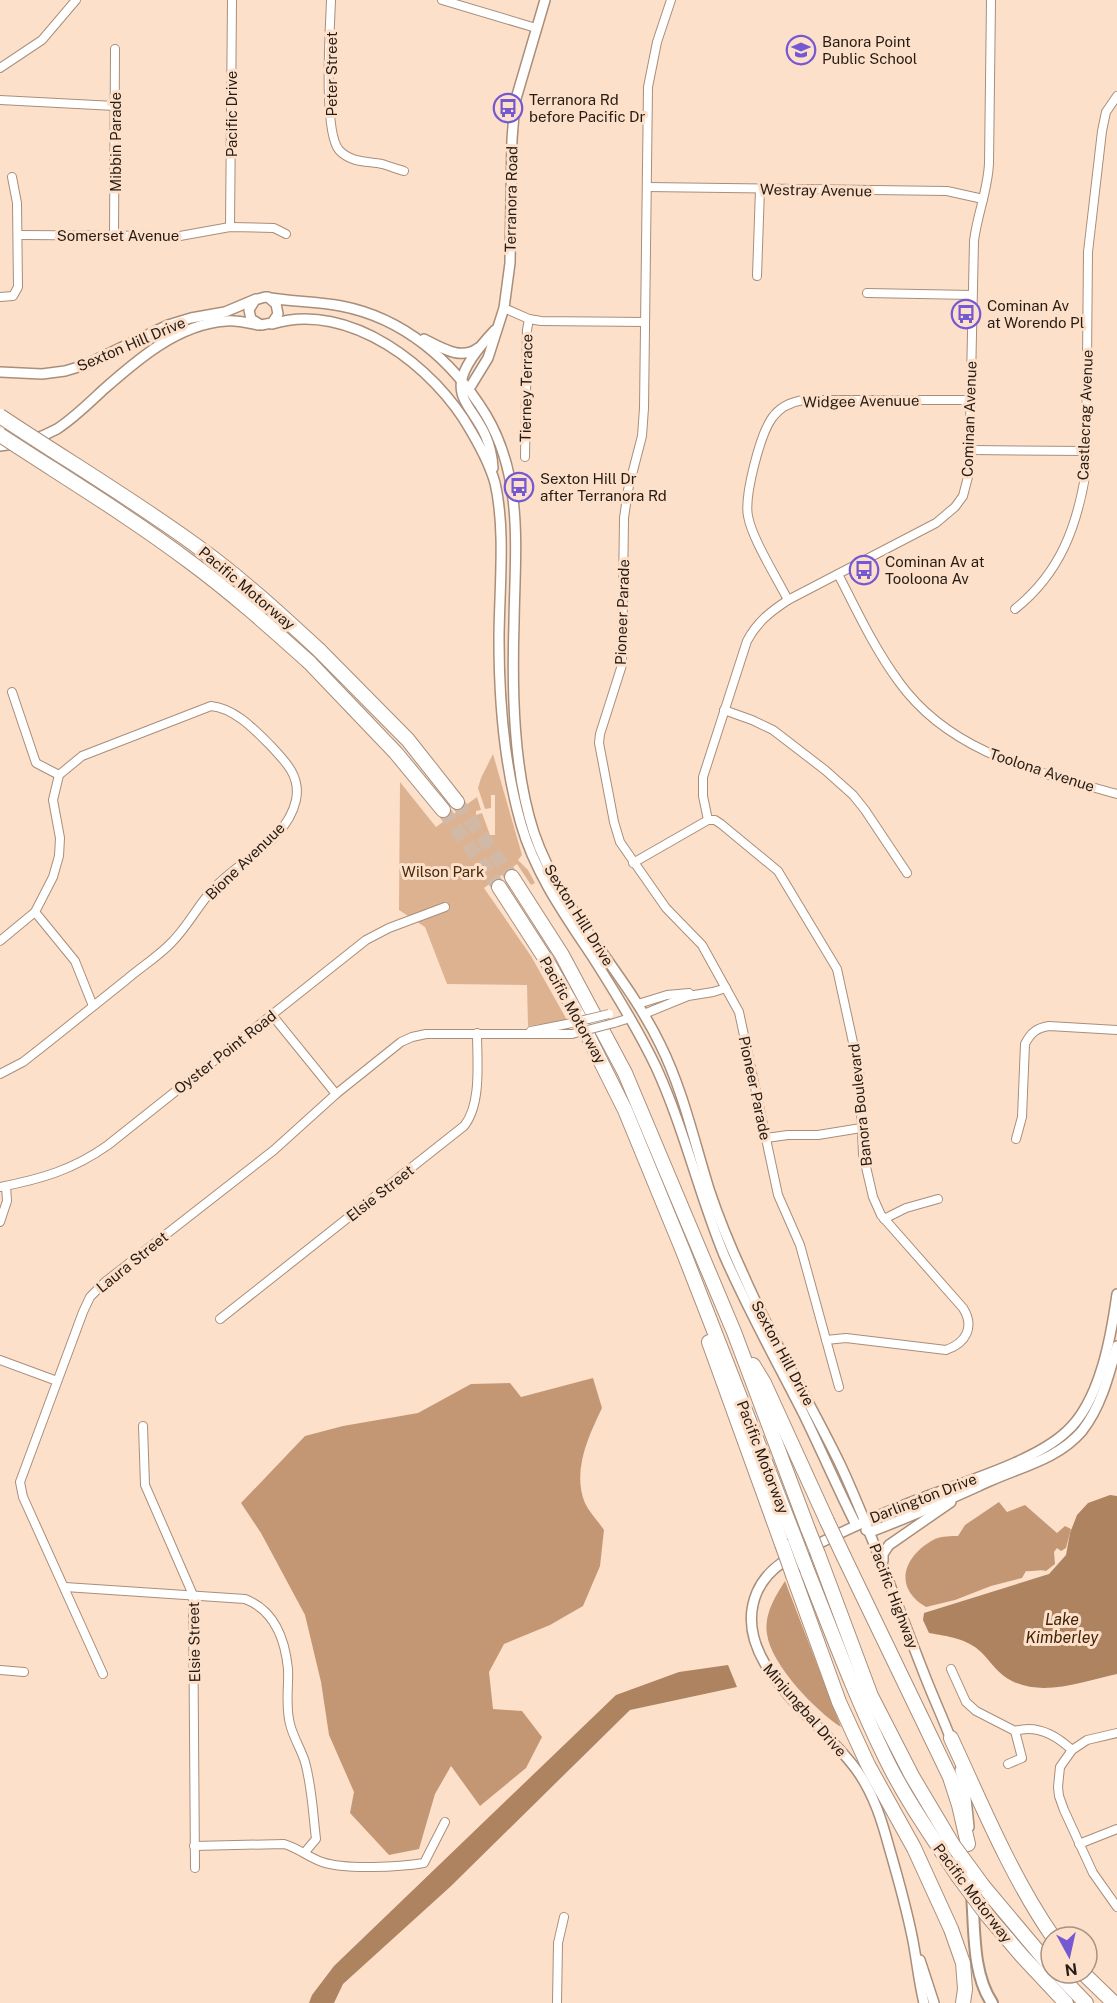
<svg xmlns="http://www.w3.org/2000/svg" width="1117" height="2003" viewBox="0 0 1117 2003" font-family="'Public Sans',sans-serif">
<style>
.green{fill:#ddb291}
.forest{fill:#c49774}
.water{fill:#ae8360}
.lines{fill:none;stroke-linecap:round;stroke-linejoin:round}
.motorway-tunnel{stroke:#d2b9a6;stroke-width:14;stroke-dasharray:14 7;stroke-linecap:butt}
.minor-casing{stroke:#a98e7a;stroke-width:10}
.tertiary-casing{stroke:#a98e7a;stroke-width:12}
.secondary-casing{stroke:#a98e7a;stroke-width:14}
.motorway-casing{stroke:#a98e7a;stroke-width:16}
.minor{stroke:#fff;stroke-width:8}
.tertiary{stroke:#fff;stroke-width:9}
.secondary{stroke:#fff;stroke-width:10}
.motorway{stroke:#fff;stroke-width:14}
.minor-bridge-casing{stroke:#a98e7a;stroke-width:10;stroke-linecap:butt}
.motorway-bridge-casing{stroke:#a98e7a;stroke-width:16;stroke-linecap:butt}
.minor-bridge{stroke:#fff;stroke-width:8}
.motorway-bridge{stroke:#fff;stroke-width:14}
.labels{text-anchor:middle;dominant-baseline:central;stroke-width:6;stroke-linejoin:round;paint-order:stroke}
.poi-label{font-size:15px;fill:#261c14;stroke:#fde0ca;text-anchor:start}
.street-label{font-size:15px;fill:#261c14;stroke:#fde0ca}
.park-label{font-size:15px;fill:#47280c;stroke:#fde0ca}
.water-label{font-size:16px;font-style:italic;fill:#422307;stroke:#fde0ca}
</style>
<rect width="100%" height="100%" fill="#fde0ca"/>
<path class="green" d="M493 754 522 855 518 860 528 870 535 883 531 885 517 864 484 888 531 956 567 1020 528 1026 527 985 447 984 425 927 399 910 400 782 436 827 477 797 481 810 476 811V815L482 813 490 835H495V795H491V808L485 809 478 788 481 778Z"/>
<g class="forest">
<path d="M593 1378 602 1408C588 1437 572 1472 585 1503 589 1512 598 1521 604 1530L600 1566 583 1606 550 1625 504 1644 489 1672 493 1709 522 1711 542 1737 526 1768 480 1806 451 1766 435 1794 419 1849 389 1855 350 1813 354 1792 329 1735 321 1682 305 1615 261 1533 241 1503 305 1436 343 1426 418 1413 471 1384 510 1383 521 1397Z"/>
<path d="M999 1502 1007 1512 1025 1505 1057 1533 1065 1526 1071 1529 1066 1548 1061 1551 1057 1548 1054 1552 1055 1564 1046 1571C1040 1569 1032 1572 1026 1571L1022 1578 991 1586 955 1600 926 1607C892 1587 904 1555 935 1539 942 1536 951 1536 958 1536L965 1525Z"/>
<path d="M785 1581 841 1727C816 1711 771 1665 767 1634 764 1614 775 1597 785 1581Z"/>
</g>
<g class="water">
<path d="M1110 1495 1117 1496V1674C1084 1681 1044 1697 1012 1681 998 1674 991 1662 981 1652 968 1639 947 1636 929 1633L923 1620 924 1613 1049 1574 1066 1555 1070 1533 1077 1515 1088 1503Z"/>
<path d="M728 1665 737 1687 630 1710 450 1887 343 1984 334 2003H309L312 1995 334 1966 616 1695 679 1672Z"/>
</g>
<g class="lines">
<g class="motorway-tunnel">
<path d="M457 802 512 877"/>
<path d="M443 810 499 887"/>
</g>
<g class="minor-casing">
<g id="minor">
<path d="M331 0C330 29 323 131 339 150 351 163 367 161 382 164 389 166 397 169 404 171"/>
<path d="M442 0 536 28"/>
<path d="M671 0 657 42 648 87 644 408 642 436 628 490 624 518 622 665 600 734 599 743 614 822 620 842 666 908 702 945 739 1012 778 1195 800 1245 839 1387"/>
<path d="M0 68 42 40 76 0"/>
<path d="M0 100 115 106"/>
<path d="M647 187 947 191 983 199"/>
<path d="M230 227 232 0"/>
<path d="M19 235 180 236 230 227 274 228 286 234"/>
<path d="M114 236 115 49"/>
<path d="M757 276 760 189"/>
<path d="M867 293 972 295"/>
<path d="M0 297 13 296 18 287 17 203 12 177"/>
<path d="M504 308 529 319 541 321 645 322"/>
<path d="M971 450 1086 451"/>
<path d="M525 457 527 330 529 319"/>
<path d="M838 574C857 611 874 648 899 682 951 754 1036 771 1117 794"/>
<path d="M788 600C777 578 752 539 748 516 744 496 760 435 772 418 779 408 791 402 803 400H971"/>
<path d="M1015 609C1060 573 1077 527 1086 471L1088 252 1102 131 1106 112 1117 96"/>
<path d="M12 692 36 763 59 775"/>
<path d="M724 710 752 720 773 730 825 770 853 795 865 810 907 873"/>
<path d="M708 820 703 796V777L747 641C757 622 770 612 788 600L936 523 955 507 963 496 969 473 974 241C977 215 988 190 989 163L991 0"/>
<path d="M708 820H715L721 824 778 871 837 969 859 1070 863 1154 873 1197 881 1215 963 1308C975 1327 966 1343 946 1350L846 1338 826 1340"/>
<path d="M633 863 708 820"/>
<path d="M35 912 75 961 93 1006"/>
<path d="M0 941 35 912 53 877 59 856 60 838 53 800 59 775 82 756 211 706C234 708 254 729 270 745 285 761 301 776 296 800 287 841 240 860 214 888 198 905 188 926 172 942 159 956 141 967 126 980 92 1007 58 1035 23 1062L0 1074"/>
<path d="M638 1004 667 995 689 993"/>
<path d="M644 1014 688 996 713 992 726 988"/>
<path d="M272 1015 336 1094"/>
<path d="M614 1023 630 1018"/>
<path d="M531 1031 567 1024"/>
<path d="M766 1138 788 1135H818L861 1128"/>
<path d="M1016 1139 1022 1117 1025 1044C1031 1032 1037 1028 1049 1026L1117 1030"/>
<path d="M0 1187C41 1179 73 1170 108 1145L366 940 389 928 445 907"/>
<path d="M884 1219 906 1208 938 1199"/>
<path d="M0 1222 7 1201 6 1186"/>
<path d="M220 1319 464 1126C482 1104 477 1060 477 1033"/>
<path d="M0 1360 57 1381"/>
<path d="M143 1426 145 1485 193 1595 195 1868"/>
<path d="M65 1587 245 1599C274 1610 285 1639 288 1669 289 1687 285 1705 290 1724 293 1737 301 1749 305 1762 312 1787 313 1814 316 1839L305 1852"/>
<path d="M951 1669 966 1702 976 1711 1015 1731"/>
<path d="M0 1670 24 1672"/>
<path d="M103 1674 23 1497 20 1482 83 1312 90 1297 105 1282 274 1150 336 1094 401 1042 412 1037 426 1034H572"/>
<path d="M1117 1733 1087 1740 1072 1750 1060 1767 1058 1787 1059 1796 1064 1810 1093 1873 1117 1907"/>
<path d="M1008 1764 1022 1758 1015 1731C1037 1724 1056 1735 1072 1750"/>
<path d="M1079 1844 1117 1829"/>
<path d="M194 1846 284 1844C298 1848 308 1857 322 1862 345 1870 400 1867 424 1863L445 1822"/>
<path d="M557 2003 558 1943 564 1917"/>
</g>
</g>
<g class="tertiary-casing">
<g id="tertiary">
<path d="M268 297 276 304 278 314 272 323 261 325 251 319 249 310 255 300 265 297C290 302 315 301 341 306 404 318 453 361 486 415 524 479 515 551 514 622 512 690 513 769 534 833 561 912 624 970 660 1044 683 1090 694 1141 709 1189 719 1219 731 1248 744 1276 772 1341 810 1401 841 1466 872 1533 896 1602 923 1671 932 1695 943 1718 952 1742"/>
<path d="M272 324C349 300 435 367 471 431 481 448 490 465 495 483 506 530 499 592 499 640 499 702 504 765 521 824 535 873 564 914 592 956 615 992 638 1029 656 1067 684 1128 699 1194 724 1255 748 1310 777 1362 804 1415 822 1452 838 1489 856 1525"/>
<path d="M424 339C440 347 461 361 478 348"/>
<path d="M0 372 42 374 65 371 85 365 168 325 191 318 225 312 256 299"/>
<path d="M469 389 488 358 504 308 510 263 512 139 515 102 545 0"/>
<path d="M0 446C20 444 39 439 57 429 74 418 89 403 103 390 137 360 178 324 226 321 237 320 248 323 258 325"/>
<path d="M493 468C489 397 422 407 495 330"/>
<path d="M866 1530 870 1532C911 1517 950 1499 990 1481 1021 1467 1058 1459 1082 1431 1101 1407 1109 1375 1117 1346"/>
<path d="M883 1561V1554L889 1545 951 1502"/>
<path d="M960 1770 965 1789 969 1827"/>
<path d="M920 1960 934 2003"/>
<path d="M924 2003C919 1983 917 1962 913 1941 907 1910 898 1878 889 1847 882 1821 874 1795 858 1772 823 1721 727 1662 757 1592 769 1565 794 1555 820 1543 856 1525 892 1509 930 1495 970 1480 1036 1460 1066 1432 1100 1402 1111 1337 1117 1294"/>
</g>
</g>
<g class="secondary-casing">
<path id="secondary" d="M972 1895C975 1930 972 1973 992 2003"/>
</g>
<g class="motorway-casing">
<g id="motorway">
<path d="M319 650 408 740 457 802"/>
<path d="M309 662 396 753 443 810"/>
<path d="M512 877 562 955 625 1073 734 1332 808 1529"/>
<path d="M499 887 548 963 578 1016 625 1110 683 1251 794 1536"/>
<path d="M709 1342 782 1544"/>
<path d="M753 1365 764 1383 827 1521"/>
<path d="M818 1554 871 1696 912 1776 953 1845"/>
<path d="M844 1557 950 1777 959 1805 968 1844"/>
<path d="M805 1565C831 1630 855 1696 886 1759 906 1800 933 1838 958 1876"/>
<path d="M793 1575 839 1702 868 1765 914 1848 951 1929 963 1963 965 1989 963 2003"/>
<path d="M951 1738C982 1805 1011 1876 1053 1937"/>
<path d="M983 1886 1051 1967"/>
<path d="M987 1915 1022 1956 1066 2003"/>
<path d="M1057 1973 1086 2003"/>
<path d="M1083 1973 1114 2003"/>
</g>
</g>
<use href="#minor" class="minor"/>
<use href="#tertiary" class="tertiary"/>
<use href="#secondary" class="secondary"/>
<use href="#motorway" class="motorway"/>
<g class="minor-bridge-casing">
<g id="minor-bridge">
<path d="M567 1024 609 1014"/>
<path d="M572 1034 614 1023"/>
</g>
</g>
<g class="motorway-bridge-casing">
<g id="motorway-bridge">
<path d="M0 416C66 460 134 500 198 547 241 578 280 614 319 650"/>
<path d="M0 435C64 477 129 516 190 562 232 593 270 627 309 662"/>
<path d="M827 1521 844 1557"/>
<path d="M808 1529 818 1554"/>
<path d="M794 1536 805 1565"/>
<path d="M782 1544 793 1575"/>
<path d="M953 1845 983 1886"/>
<path d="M958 1876 987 1915"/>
</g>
</g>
<use href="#minor-bridge" class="minor-bridge"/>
<use href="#motorway-bridge" class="motorway-bridge"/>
</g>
<defs>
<g id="school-ring" transform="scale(1.5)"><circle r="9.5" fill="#fde0ca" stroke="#7459d3" stroke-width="1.5"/><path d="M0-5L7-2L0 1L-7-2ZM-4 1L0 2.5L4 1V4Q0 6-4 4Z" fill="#7459d3"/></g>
<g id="bus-ring" transform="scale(1.5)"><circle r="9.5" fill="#fde0ca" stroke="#7459d3" stroke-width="1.5"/><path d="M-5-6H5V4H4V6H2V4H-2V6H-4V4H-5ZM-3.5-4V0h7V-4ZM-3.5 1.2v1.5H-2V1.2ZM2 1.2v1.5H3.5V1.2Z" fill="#7459d3"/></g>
</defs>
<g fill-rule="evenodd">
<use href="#school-ring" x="801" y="50"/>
<use href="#bus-ring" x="508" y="108"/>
<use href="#bus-ring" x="966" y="314"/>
<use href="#bus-ring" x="519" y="487"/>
<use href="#bus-ring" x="864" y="570"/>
</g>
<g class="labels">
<g class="poi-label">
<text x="822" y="41">Banora Point<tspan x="822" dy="17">Public School</tspan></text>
<text x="529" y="99">Terranora Rd<tspan x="529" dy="17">before Pacific Dr</tspan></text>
<text x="987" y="305">Cominan Av<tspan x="987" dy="17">at Worendo Pl</tspan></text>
<text x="540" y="478">Sexton Hill Dr<tspan x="540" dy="17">after Terranora Rd</tspan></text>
<text x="885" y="561">Cominan Av at<tspan x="885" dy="17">Tooloona Av</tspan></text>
</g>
<g class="street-label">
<text transform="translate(331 74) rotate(-90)">Peter Street</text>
<text transform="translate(231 114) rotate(-90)">Pacific Drive</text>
<text transform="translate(115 142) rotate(-90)">Mibbin Parade</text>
<text transform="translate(816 190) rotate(1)">Westray Avenue</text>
<text transform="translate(511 199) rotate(-89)">Terranora Road</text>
<text x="118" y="235">Somerset Avenue</text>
<text transform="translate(131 344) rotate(-23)">Sexton Hill Drive</text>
<text transform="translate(526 388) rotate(-89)">Tierney Terrace</text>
<text transform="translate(861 401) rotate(-1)">Widgee Avenuue</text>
<text transform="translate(1085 415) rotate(-88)">Castlecrag Avenue</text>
<text transform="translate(969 419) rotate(-88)">Cominan Avenue</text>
<text transform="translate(247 588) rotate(40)">Pacific Motorway</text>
<text transform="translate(622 612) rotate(-88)">Pioneer Parade</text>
<text transform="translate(1042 770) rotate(18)">Toolona Avenue</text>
<text transform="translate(245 861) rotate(-44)">Bione Avenuue</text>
<text transform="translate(579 915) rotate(58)">Sexton Hill Drive</text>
<text transform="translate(573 1010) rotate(61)">Pacific Motorway</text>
<text transform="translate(225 1052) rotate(-38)">Oyster Point Road</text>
<text transform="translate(755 1088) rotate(78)">Pioneer Parade</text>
<text transform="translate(860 1105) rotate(-96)">Banora Boulevard</text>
<text transform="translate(380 1193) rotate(-38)">Elsie Street</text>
<text transform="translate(132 1262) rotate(-39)">Laura Street</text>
<text transform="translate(783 1353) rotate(62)">Sexton Hill Drive</text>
<text transform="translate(763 1457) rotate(69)">Pacific Motorway</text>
<text transform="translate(923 1498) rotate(-21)">Darlington Drive</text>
<text transform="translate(894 1596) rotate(69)">Pacific Highway</text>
<text transform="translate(194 1642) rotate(-91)">Elsie Street</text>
<text transform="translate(805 1710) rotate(49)">Minjungbal Drive</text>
<text transform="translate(973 1893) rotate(53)">Pacific Motorway</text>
</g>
<g class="park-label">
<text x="443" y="871">Wilson Park</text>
</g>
<g class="water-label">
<text x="1062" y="1619">Lake<tspan x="1062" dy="18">Kimberley</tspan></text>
</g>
</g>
<g transform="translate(1069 1955) rotate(172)"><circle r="28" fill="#fde0ca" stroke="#a79281" stroke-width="1.5"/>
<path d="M0-4.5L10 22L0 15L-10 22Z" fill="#7459d3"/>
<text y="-9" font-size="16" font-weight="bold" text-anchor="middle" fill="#261c14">N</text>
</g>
</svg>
